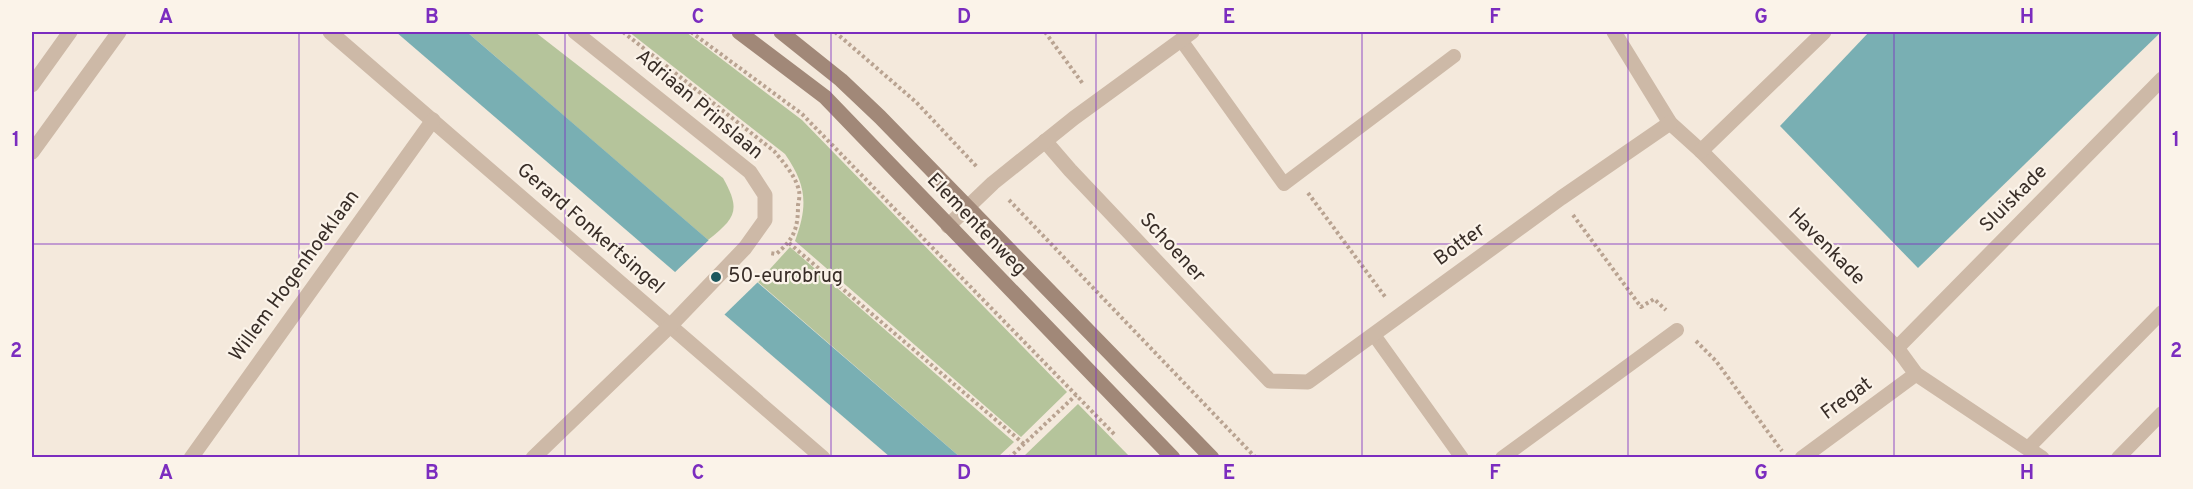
<svg xmlns="http://www.w3.org/2000/svg" width="2193" height="489" viewBox="0 0 2193 489" font-family="Overpass,sans-serif">
<style>
.green{fill:#b5c49b}
.water{fill:#79afb3}
.pier{fill:#f4e9dc}
.lines{fill:none;stroke-linecap:round;stroke-linejoin:round}
.path{stroke:#b9a391;stroke-width:4;stroke-dasharray:3 3;stroke-linecap:butt}
.lane{stroke:#cdb9a7;stroke-width:14}
.street{stroke:#cdb9a7;stroke-width:15}
.secondary{stroke:#a18878;stroke-width:15}
.grid{fill:none;stroke:#7b2cbf;stroke-width:1.5;stroke-opacity:0.55}
.poi-dot{fill:#1b575d;stroke:#fbf3e9;stroke-width:2}
.labels{text-anchor:middle;dominant-baseline:central;stroke-width:4.5;stroke-linejoin:round;paint-order:stroke}
.street-label{font-size:20px;fill:#392e28;stroke:#fbf3e9}
.poi-label{font-size:20px;fill:#392e28;stroke:#fbf3e9;text-anchor:start}
.neatline{fill:none;stroke:#7b2cbf;stroke-width:2}
.grid-label{font-size:20px;text-anchor:middle;font-weight:bold;fill:#7b2cbf}
</style>
<rect width="100%" height="100%" fill="#f4e9dc"/>
<g class="green">
<path d="M467 32H535L723 178C741 210 736 218 708 240Z"/>
<path d="M629 32H686L802 120 1067 392 1021 437 795 241C808 205 807 186 785 154Z"/>
<path d="M790 247 1014 442 998 457H960L758 282Z"/>
<path d="M1078 404 1130 457H1023Z"/>
</g>
<g class="water">
<path d="M396 32H467L960 457H890Z"/>
<path d="M1869 32H2161L1918 268 1780 126Z"/>
</g>
<path class="pier" d="M711 238 760 280 722 317 673 274Z"/>
<g class="lines">
<g class="path">
<path d="M623 32 774 151C783 162 796 176 799 191 800 195 799 201 798 205 798 229 794 239 776 254L770 253"/>
<path d="M691 32 802 114 1115 435"/>
<path d="M835 32 916 102 977 167"/>
<path d="M1045 32 1083 84"/>
<path d="M1308 193 1386 298"/>
<path d="M1009 200 1256 458"/>
<path d="M1573 215 1641 307 1654 299 1666 310"/>
<path d="M789 243 1024 444"/>
<path d="M1696 341 1716 361 1782 451"/>
<path d="M1009 458 1076 395"/>
</g>
<g class="lane">
<path d="M1181 40 1284 184 1454 56"/>
<path d="M1374 335 1462 458"/>
<path d="M2028 448 2162 312"/>
<path d="M1502 458 1677 330"/>
<path d="M2118 458 2162 413"/>
</g>
<g class="street">
<path d="M330 32 823 458"/>
<path d="M1614 32 1670 123 1701 151 1897 348 1916 374 2042 458"/>
<path d="M32 85 70 32"/>
<path d="M1045 141 1070 170 1270 381 1308 382 1561 198 1670 123"/>
<path d="M1701 151 1824 32"/>
<path d="M32 152 119 32"/>
<path d="M948 226 993 183 1074 118 1192 32"/>
<path d="M1897 348 2162 79"/>
<path d="M191 458 433 120"/>
<path d="M533 458 670 326 745 248 765 220V195L750 172 575 32"/>
<path d="M1802 458 1916 374"/>
</g>
<g class="secondary">
<path d="M739 32 825 97 1173 458"/>
<path d="M781 32 841 80 880 117 1212 458"/>
</g>
</g>
<path class="grid" d="M299 32V458M565 32V458M831 32V458M1096 32V458M1362 32V458M1628 32V458M1894 32V458M32 244H2162"/>
<circle class="poi-dot" cx="716" cy="277" r="6"/>
<g class="labels">
<g class="street-label">
<text transform="translate(699 105) rotate(40)">Adriaan Prinslaan</text>
<text transform="translate(2014 199) rotate(-45)">Sluiskade</text>
<text transform="translate(976 225) rotate(46)">Elementenweg</text>
<text transform="translate(590 229) rotate(41)">Gerard Fonkertsingel</text>
<text transform="translate(1460 245) rotate(-36)">Botter</text>
<text transform="translate(1826 247) rotate(45)">Havenkade</text>
<text transform="translate(1172 248) rotate(47)">Schoener</text>
<text transform="translate(295 276) rotate(-54)">Willem Hogenhoeklaan</text>
<text transform="translate(1847 399) rotate(-36)">Fregat</text>
</g>
<g class="poi-label">
<text x="728" y="277">50-eurobrug</text>
</g>
</g>
<rect width="2193" height="489" fill="none" stroke="#fbf3e9" stroke-width="66"/>
<rect x="33" y="33" width="2127" height="423" class="neatline"/>
<g class="grid-label">
<text x="166" y="23">A</text>
<text x="432" y="23">B</text>
<text x="698" y="23">C</text>
<text x="964" y="23">D</text>
<text x="1229" y="23">E</text>
<text x="1495" y="23">F</text>
<text x="1761" y="23">G</text>
<text x="2027" y="23">H</text>
<text x="16" y="146">1</text>
<text x="2176" y="146">1</text>
<text x="16" y="357">2</text>
<text x="2176" y="357">2</text>
<text x="166" y="479">A</text>
<text x="432" y="479">B</text>
<text x="698" y="479">C</text>
<text x="964" y="479">D</text>
<text x="1229" y="479">E</text>
<text x="1495" y="479">F</text>
<text x="1761" y="479">G</text>
<text x="2027" y="479">H</text>
</g>
</svg>
